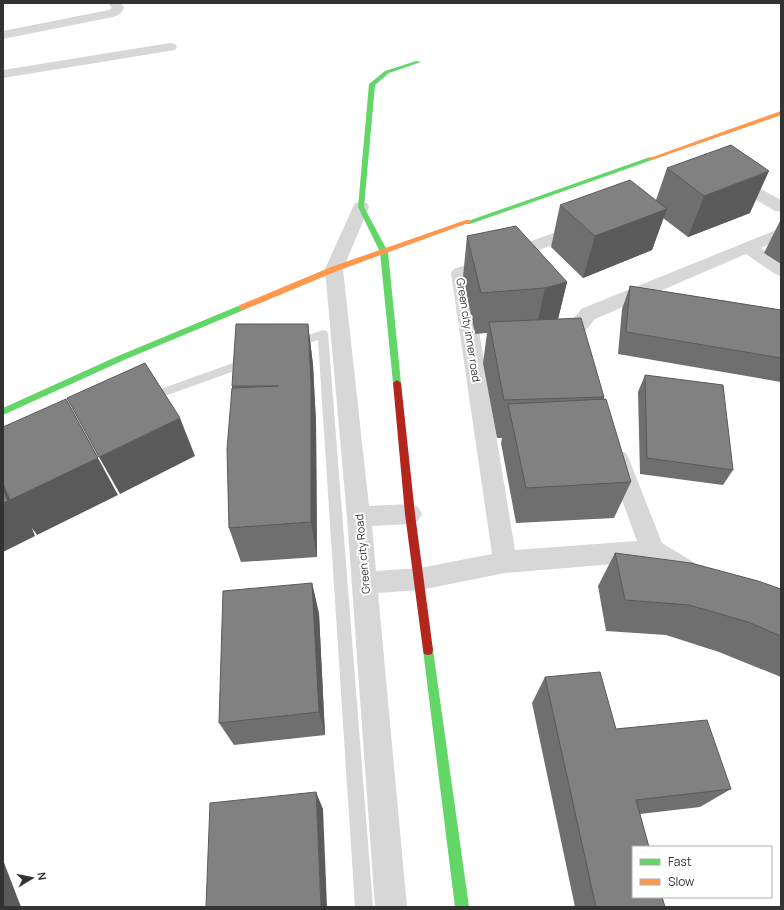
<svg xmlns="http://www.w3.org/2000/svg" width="784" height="910" viewBox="0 0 784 910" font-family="Manrope,sans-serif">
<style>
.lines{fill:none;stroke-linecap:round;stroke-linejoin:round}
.lane{fill:#d7d7d7;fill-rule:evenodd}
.street{fill:#d7d7d7;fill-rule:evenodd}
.fast{fill:#63d668;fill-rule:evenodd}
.slow{fill:#ff974d;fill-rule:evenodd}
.jam{fill:#b3261e;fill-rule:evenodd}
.wall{fill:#6f6f6f}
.shaded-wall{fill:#5a5a5a}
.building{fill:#818181;stroke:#5a5a5a}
.labels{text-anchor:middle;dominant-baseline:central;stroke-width:4;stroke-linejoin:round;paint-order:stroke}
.street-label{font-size:11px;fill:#333;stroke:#fff}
</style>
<rect width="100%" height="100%" fill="#fff"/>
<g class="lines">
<g class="lane">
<path d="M323 330 327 331 328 334 373 907H355L318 340 295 348 291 347 290 344 291 341Z"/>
<path d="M247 358 251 359 252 362 251 365 148 402 144 401 142 398 144 395Z"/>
</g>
<g class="street">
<path d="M108 3H121L124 7C122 13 119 15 113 17L3 39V31L109 10 112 8Z"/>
<path d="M170 43 175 44 177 47 175 50 3 78V70Z"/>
<path d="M733 175 739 177 781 200V212L775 211 727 183 725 180 727 177Z"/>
<path d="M361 202 367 203 369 207 343 269 369 506 410 504 418 507 422 514 418 521 410 524 372 526 376 571 420 568 492 554 451 273 454 269 581 223 587 224 590 228 587 232 470 276 515 550 637 541 607 459 610 453 618 450 626 453 629 459 662 543 703 568 706 576 703 584 694 587 685 584 650 561 505 573 420 590 378 593 407 907H375L347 517 325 269 353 207 355 203Z"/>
<path d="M781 228V239L761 248 781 261V276L775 274 746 254 595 319 580 337 584 345 581 350 574 352 567 350 560 336 581 309Z"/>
</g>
<g class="fast">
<path d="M416 61 421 62 389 73 375 85 364 207 388 252 401 383 397 386 393 383 380 252 358 207 369 84 385 71Z"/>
<path d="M650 157 652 158V160L470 224H466L465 222Z"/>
<path d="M243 304 246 305 247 307 246 309 124 360 3 415V408L118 356Z"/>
<path d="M428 645 432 646 433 650 469 907H455L423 650 424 646Z"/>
</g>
<g class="slow">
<path d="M781 111V115L652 160 647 159Z"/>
<path d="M466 220H470L471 222 337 271 246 309H240L239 307 240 305 331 267Z"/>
</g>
<path class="jam" d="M397 380 401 383 415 514 433 650 432 654 428 655 424 654 423 650 405 514 393 383Z"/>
</g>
<g class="wall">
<path d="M667 168 750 213 688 237 663 218 652 250 583 278 551 247 560 205 656 200Z"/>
<path d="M781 219V264L764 253Z"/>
<path d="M467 236 567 282 558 319 604 397V399L631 482 614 518 516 523 501 443 502 438H497L483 363 487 333 475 334 463 277Z"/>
<path d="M630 286 781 310V382L618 354 622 309Z"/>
<path d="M308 324 313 365 316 423 317 557 241 562 229 528 232 388V386Z"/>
<path d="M645 375 733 470 723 485 640 474 638 392Z"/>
<path d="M615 553 781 589V677L719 652 666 635 606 631 598 586Z"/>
<path d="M312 583 319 614 325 735 234 745 219 723Z"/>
<path d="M545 677 616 729 731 789 700 807 640 814 665 907H575L532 703Z"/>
</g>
<g class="shaded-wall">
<path d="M769 171 750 213 688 237 704 196Z"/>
<path d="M667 209 652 250 583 278 595 236Z"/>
<path d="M567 282 557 323 536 329 545 288Z"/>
<path d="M308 324 313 365 316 423 317 557 311 522Z"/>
<path d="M66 399 118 495 37 535 32 528 35 536 3 552V467Z"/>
<path d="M180 418 195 456 120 494 99 457Z"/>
<path d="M312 583 319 614 325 735 319 712Z"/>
<path d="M316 792 323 809 327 907H321Z"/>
<path d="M3 860 21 907H3Z"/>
</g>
<g class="building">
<path d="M731 145 769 171 704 196 667 168Z"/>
<path d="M630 180 667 209 595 236 560 205Z"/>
<path d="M516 226 567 282 545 288 481 293 467 236Z"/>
<path d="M630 286 781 310V358L626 332Z"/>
<path d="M581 318 604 397 504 400 489 322Z"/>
<path d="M236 324H308L311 384V522L229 528 227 449 232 388 279 386H232Z"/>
<path d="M145 363 180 418 99 457 67 398Z"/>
<path d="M645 375 723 385 733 470 647 458Z"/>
<path d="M66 399 98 458 10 500 3 484V427Z"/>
<path d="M606 399 631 482 526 488 508 404Z"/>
<path d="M3 490 8 501 3 503Z"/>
<path d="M615 553 691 563 758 581 781 589V636L748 622 689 605 625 600Z"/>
<path d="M312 583 319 712 219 723 223 591Z"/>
<path d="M600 672 616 729 707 720 731 789 636 800 649 847H633V897H662L665 907H596L545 677Z"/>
<path d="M316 792 321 907H206L210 803Z"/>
</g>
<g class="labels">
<g class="street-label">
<text transform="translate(469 330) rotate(81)">Green city inner road</text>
<text transform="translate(362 554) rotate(-95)">Green city Road</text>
</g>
</g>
<rect width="784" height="910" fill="none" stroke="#333333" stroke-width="8"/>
<rect x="632" y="846" width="140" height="52" fill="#ffffff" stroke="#adadad"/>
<rect x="640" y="859" width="20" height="6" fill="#63d668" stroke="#adadad"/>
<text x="668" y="866" font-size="12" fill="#333333">Fast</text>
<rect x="640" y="879" width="20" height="6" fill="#ff974d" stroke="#adadad"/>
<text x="668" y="886" font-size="12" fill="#333333">Slow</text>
<g transform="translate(32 878) rotate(80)" stroke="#ffffff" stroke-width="3" paint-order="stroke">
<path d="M0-3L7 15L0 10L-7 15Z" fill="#333333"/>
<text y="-6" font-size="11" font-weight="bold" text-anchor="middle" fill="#333333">N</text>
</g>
</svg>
